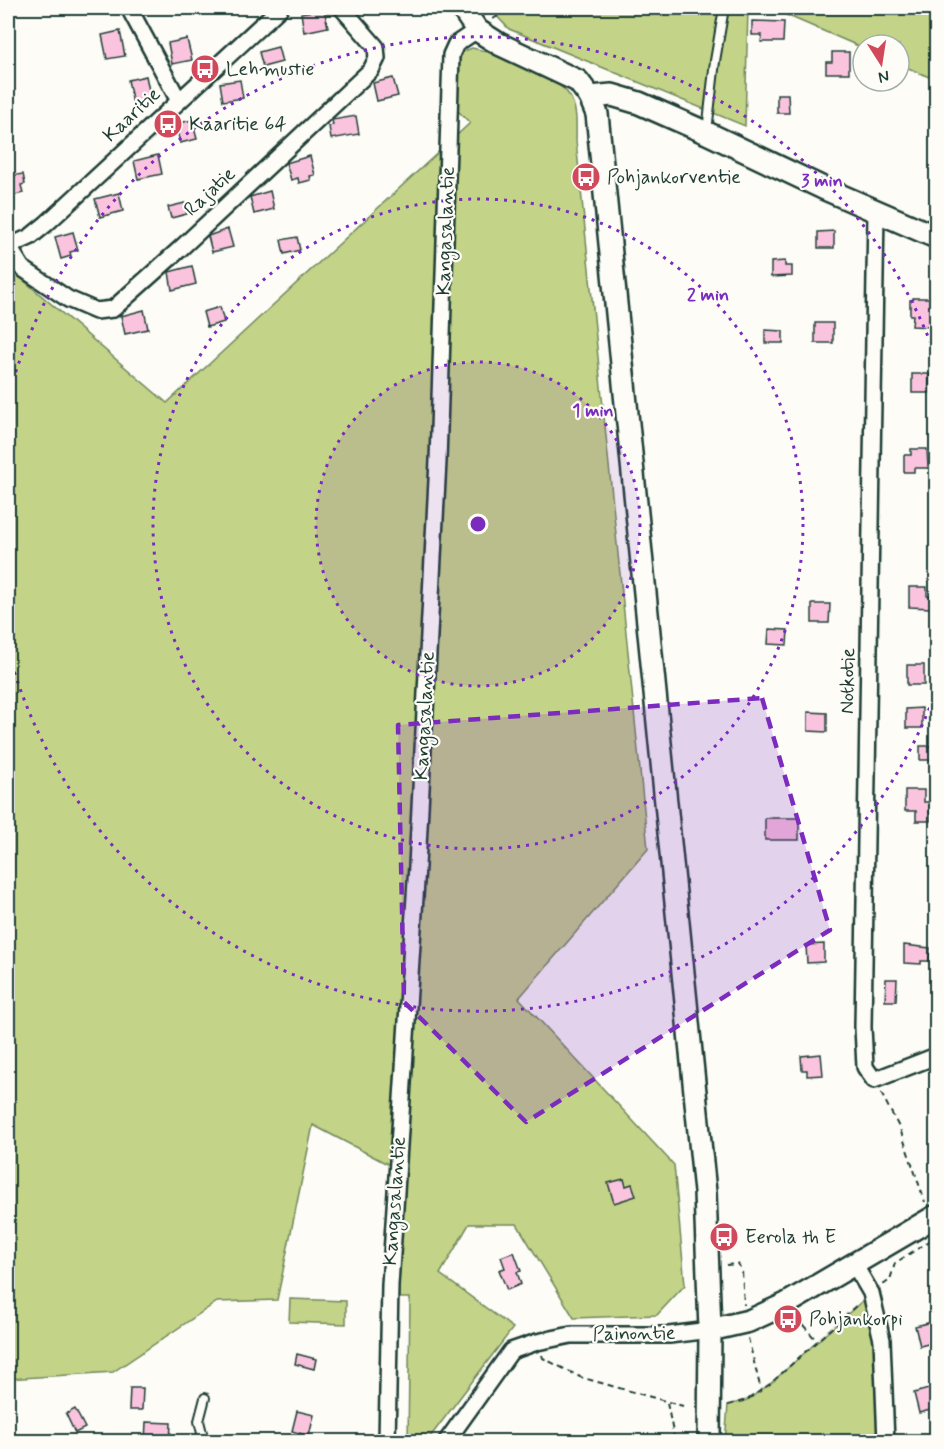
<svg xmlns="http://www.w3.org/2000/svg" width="944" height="1449" viewBox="0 0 944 1449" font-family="Mynerve,sans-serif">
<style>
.green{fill:#c3d387;stroke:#71885e;stroke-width:1.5}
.building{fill:#fac4de;stroke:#1f3d34;stroke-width:1.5}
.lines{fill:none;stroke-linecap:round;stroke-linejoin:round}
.lane-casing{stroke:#1f3d34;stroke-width:12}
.street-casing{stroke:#1f3d34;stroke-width:20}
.secondary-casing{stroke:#1f3d34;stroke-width:26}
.path{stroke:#1f3d34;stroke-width:2;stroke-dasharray:6 4.5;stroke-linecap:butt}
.lane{stroke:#fdfcf7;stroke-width:8}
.street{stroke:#fdfcf7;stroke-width:15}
.secondary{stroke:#fdfcf7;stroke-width:21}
.marked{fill:#7b2cbf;fill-opacity:0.2;stroke:#7b2cbf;stroke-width:4.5;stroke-dasharray:12 8;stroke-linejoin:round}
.ring{fill:none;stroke:#7b2cbf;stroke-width:3;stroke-dasharray:3 6}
.labels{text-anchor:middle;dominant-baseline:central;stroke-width:4.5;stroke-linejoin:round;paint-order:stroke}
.poi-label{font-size:20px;fill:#1f3d34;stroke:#fdfcf7;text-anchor:start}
.street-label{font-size:20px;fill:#1f3d34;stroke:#fdfcf7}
.centre{fill:#7b2cbf;stroke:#fdfcf7;stroke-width:3}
.ring-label{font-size:18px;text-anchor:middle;font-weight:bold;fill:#7b2cbf;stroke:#fdfcf7;stroke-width:4.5;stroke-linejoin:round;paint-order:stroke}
</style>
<rect width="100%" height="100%" fill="#fdfcf7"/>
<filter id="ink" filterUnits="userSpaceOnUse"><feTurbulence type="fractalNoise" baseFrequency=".0167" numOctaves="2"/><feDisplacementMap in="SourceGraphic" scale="12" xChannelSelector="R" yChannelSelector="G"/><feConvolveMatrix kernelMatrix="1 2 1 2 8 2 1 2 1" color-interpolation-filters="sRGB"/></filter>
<g filter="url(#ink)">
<g class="green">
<path d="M489 8H748L745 126 509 29Z"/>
<path d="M770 8H936V80L899 64V45H863V48Z"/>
<path d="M472 48C494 52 558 77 569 95 578 108 576 126 576 141L648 849 519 998 674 1165 685 1285 657 1315 574 1318 517 1224H469L440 1274 513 1328 427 1441H408L410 1298H394L397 1169 313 1125 277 1300 217 1302 113 1372 8 1379V277L15 273 167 403 470 123 457 110 459 63 462 52Z"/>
<path d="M871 1293 886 1441 725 1442 728 1405 747 1400 770 1384Z"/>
<path d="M290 1299 346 1301V1324L289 1322Z"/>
</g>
<g class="building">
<path d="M324 9 328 27 304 32 301 13Z"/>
<path d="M752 21 784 22 783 42H761L762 35H752Z"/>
<path d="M120 31 125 56 107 59 102 35Z"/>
<path d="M187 39 192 60 172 64 168 43Z"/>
<path d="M278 47 282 62 263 67 259 52Z"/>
<path d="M832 52H849V73H826V62H832Z"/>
<path d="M146 76 151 100 133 104 128 80Z"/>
<path d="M393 78 398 96 377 101 373 83Z"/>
<path d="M240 80 243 98 223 101 220 83Z"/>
<path d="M777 94H788L789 113H777Z"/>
<path d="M356 116 359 134 331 139 329 126 333 125 332 120Z"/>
<path d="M192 120 197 139 180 143 176 124Z"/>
<path d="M158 155 162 174 138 179 134 161Z"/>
<path d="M310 156 315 175 310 176 311 180 299 183 298 178 291 180 286 163Z"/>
<path d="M23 174 25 184 21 185 23 193 8 197V179L11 178 10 176Z"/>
<path d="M270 191 274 209 254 214 250 197Z"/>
<path d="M119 193 123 211 100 217 95 199Z"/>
<path d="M185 203 187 214 171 218 168 207Z"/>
<path d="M228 229 233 247 212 252 208 236Z"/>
<path d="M834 231V248H818V232Z"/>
<path d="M73 232 78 250 70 252 71 256 61 259 55 237Z"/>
<path d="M297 237 300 250 284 254 281 240Z"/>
<path d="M785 261V266H792V276L771 277V262Z"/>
<path d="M192 266 196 284 172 290 169 272Z"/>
<path d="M913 298H932V327L912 326 913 315H910V300H913Z"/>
<path d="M220 307 224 322 207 327 203 312Z"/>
<path d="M144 310 148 329 125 334 121 316Z"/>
<rect x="815" y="323" width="18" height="20"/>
<path d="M765 330 783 331V343H765Z"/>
<rect x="912" y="374" width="17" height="19"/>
<path d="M911 449H927L928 468H914V472H904V455H911Z"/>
<path d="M909 587H927V596L932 597 931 608 909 607Z"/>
<path d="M812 604H830L829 623H812Z"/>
<path d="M769 629 788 630 787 645 768 644Z"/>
<rect x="907" y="665" width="17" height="20"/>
<path d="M922 708V728H906V709Z"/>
<path d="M808 712 827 713V732L808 731Z"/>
<rect x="920" y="746" width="16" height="14"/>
<path d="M905 790H924V802H930V821H916V811H905Z"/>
<rect x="765" y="818" width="34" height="22"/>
<path d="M824 944V962L807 963 806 945Z"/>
<path d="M904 945 930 948 929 961H921V964L904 963Z"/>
<path d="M886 979H897L896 1001H885Z"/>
<path d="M821 1054 823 1075 807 1076V1070H802L801 1056Z"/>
<path d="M624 1179 626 1186 632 1184 636 1196 614 1203 608 1183Z"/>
<path d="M514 1252 521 1271 517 1272 521 1284 507 1290 499 1270 505 1268 501 1257Z"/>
<path d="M936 1321V1342L920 1346 915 1326Z"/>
<path d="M297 1354 316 1359 314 1369 295 1364Z"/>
<path d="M936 1387V1401L932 1402 934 1409 919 1413 914 1393Z"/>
<path d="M130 1388H143L142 1410H129Z"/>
<path d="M75 1409 85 1428 75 1433 66 1414Z"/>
<path d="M297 1411 314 1415 309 1436 292 1431Z"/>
<path d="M146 1422 171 1423 170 1442H145Z"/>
</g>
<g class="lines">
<g class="lane-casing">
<g id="lane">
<path d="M707 131 715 61 724 8"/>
<path d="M200 1442 202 1433 199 1421 205 1398"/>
</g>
</g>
<g class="street-casing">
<g id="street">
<path d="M129 8 179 101"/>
<path d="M876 212 863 1027 865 1067 874 1080 936 1056"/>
<path d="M8 247 30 237 46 224 280 8"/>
<path d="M9 247 22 268 68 299 96 311 113 309 180 249 371 70 377 58 376 47 342 8"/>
<path d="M854 1264 871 1293 882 1340 886 1442"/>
<path d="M387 1442 390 1285 417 866 438 461 451 55 456 44 477 30"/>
<path d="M446 1442 511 1351 537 1342 571 1335H669L710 1330"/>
</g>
</g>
<g class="secondary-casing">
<g id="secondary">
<path d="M462 8 477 30 499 44 578 81 590 97 597 114 705 1192 710 1330 709 1442"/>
<path d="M590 97 612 95 639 103 707 133 823 188 936 237"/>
<path d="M710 1330 749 1321 786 1304 936 1216"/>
</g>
</g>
<g class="path">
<path d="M914 8 936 20"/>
<path d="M493 19 511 8"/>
<path d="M881 1093 900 1129 925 1202"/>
<path d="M726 1265 738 1264 742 1271 744 1305"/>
<path d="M883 1285 890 1280 895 1263 936 1237"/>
<path d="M796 1317 817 1341"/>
<path d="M748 1338 761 1390"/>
<path d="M542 1355 543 1358 580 1377 683 1406"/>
<path d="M667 1403 675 1442"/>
<path d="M728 1405 747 1400 770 1384 859 1303"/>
</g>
<use href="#lane" class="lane"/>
<use href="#street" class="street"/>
<use href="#secondary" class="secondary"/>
</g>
</g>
<path class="marked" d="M762 698 830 930 526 1122 404 1002 398 725Z"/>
<circle cx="478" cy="524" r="162" fill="#7b2cbf" fill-opacity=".12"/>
<g class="ring">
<circle cx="478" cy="524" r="162"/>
<circle cx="478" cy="524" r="325"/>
<path d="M936 691A487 487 0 0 1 8 650M8 398A487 487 0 0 1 936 357"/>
</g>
<defs>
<g id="bus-disc" transform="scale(1.5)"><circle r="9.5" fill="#d1495b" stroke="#fdfcf7"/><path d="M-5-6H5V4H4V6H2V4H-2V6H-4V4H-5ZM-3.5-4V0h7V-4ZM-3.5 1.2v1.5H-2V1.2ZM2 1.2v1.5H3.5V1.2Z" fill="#fff"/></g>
</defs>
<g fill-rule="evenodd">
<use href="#bus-disc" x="205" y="69"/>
<use href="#bus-disc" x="168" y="124"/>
<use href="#bus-disc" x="586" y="177"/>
<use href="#bus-disc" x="724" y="1237"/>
<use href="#bus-disc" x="788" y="1319"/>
</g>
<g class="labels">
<g class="poi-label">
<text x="226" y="69">Lehmustie</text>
<text x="189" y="124">Kaaritie 64</text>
<text x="607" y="177">Pohjankorventie</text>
<text x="745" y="1237">Eerola th E</text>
<text x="809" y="1319">Pohjankorpi</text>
</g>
<g class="street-label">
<text transform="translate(132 115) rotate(-43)">Kaaritie</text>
<text transform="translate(210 192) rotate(-43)">Rajatie</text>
<text transform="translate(446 231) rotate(-88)">Kangasalantie</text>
<text transform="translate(848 681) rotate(-89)">Notkotie</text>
<text transform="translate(425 716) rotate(-87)">Kangasalantie</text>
<text transform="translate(395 1201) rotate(-86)">Kangasalantie</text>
<text transform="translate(634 1334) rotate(-1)">Painontie</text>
</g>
</g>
<circle cx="478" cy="524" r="9" class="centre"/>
<g class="ring-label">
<text x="822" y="186">3 min</text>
<text x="708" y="300">2 min</text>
<text x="593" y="416">1 min</text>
</g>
<rect width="944" height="1449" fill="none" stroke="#fdfcf7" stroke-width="30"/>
<rect x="15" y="15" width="914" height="1419" fill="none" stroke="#1f3d34" stroke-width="2" filter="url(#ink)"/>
<g transform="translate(881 63) rotate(168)"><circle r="28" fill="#fdfcf7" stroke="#a4b0a9" stroke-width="1.5"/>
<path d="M0-4.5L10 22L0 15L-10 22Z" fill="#d1495b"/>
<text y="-9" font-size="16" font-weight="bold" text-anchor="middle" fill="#1f3d34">N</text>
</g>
</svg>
